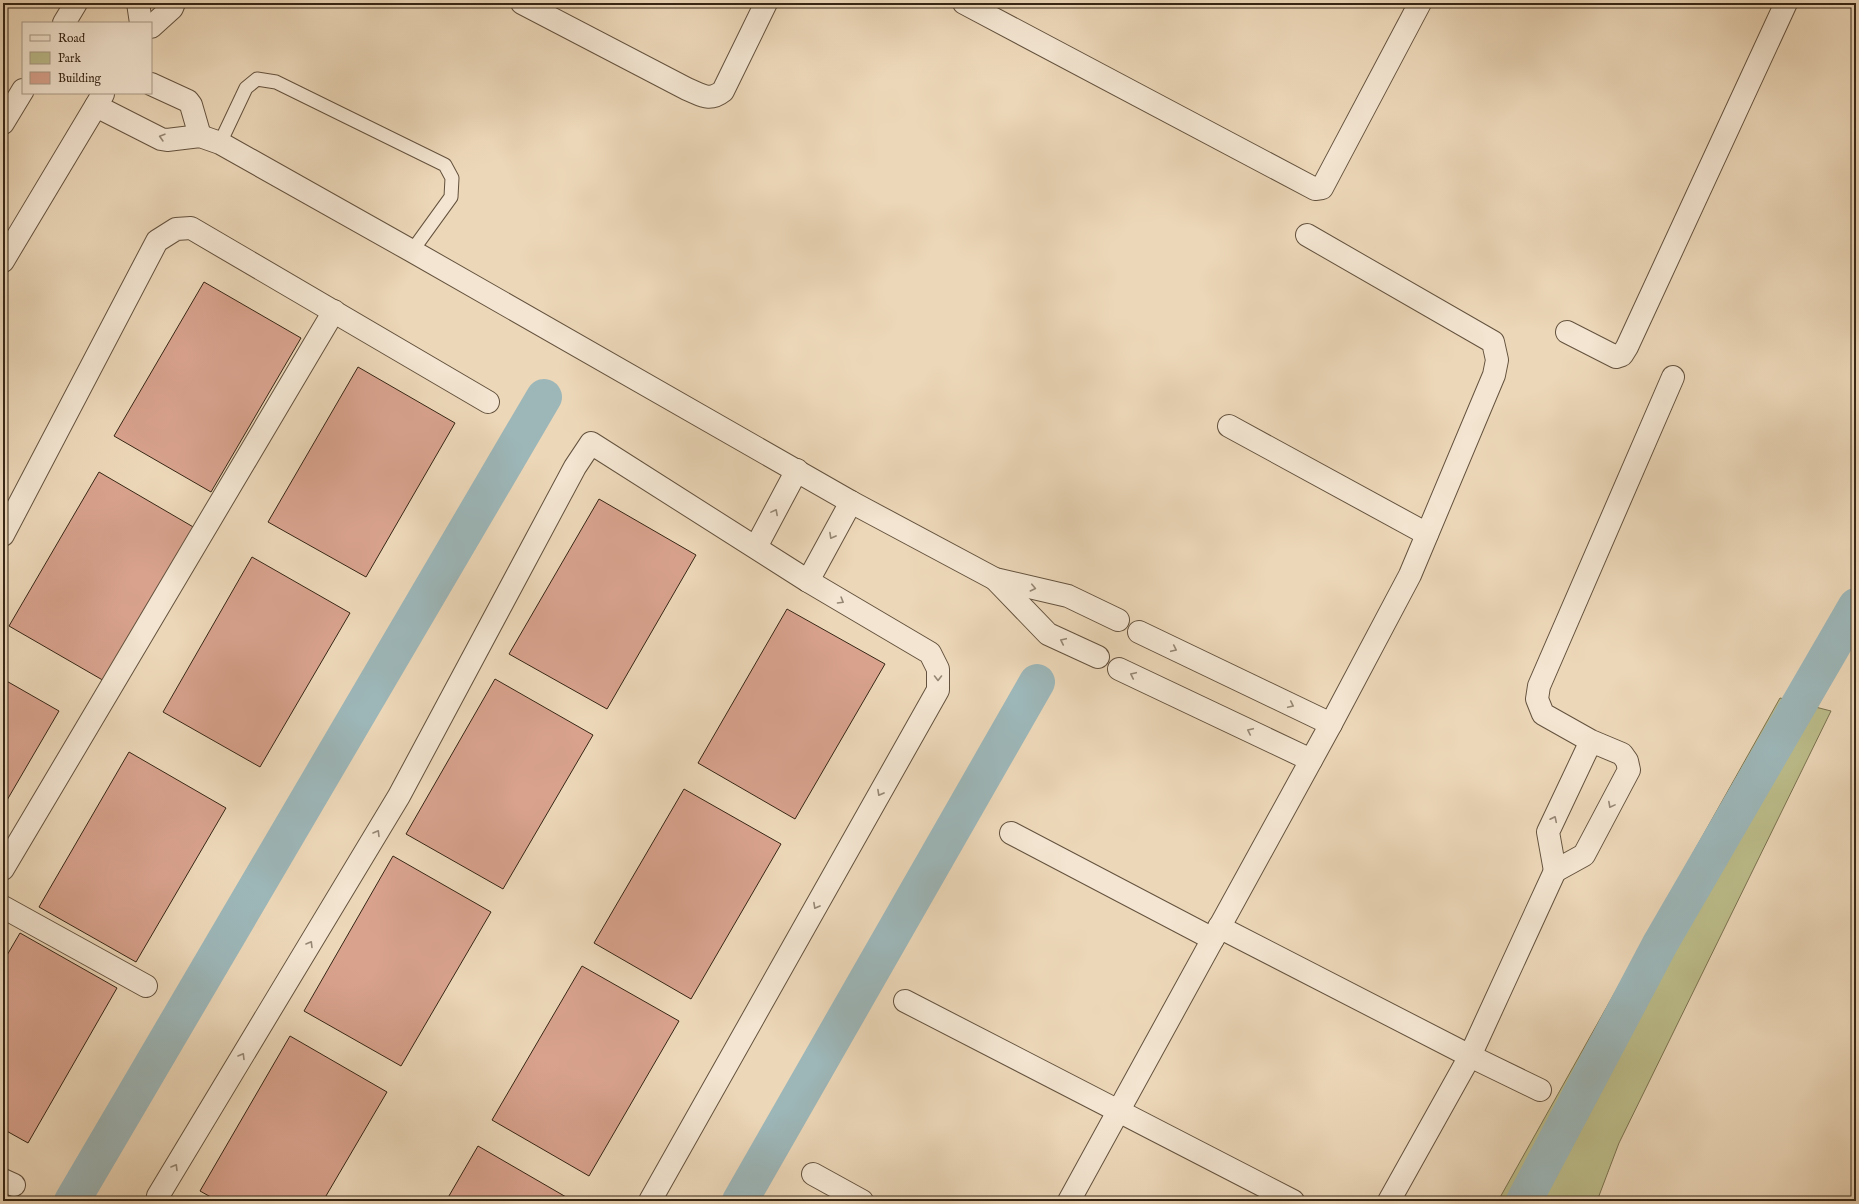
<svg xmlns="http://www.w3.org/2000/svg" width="1859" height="1204" viewBox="0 0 1859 1204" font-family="'IM FELL English',serif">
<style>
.green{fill:#bcbd8b;stroke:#7a7250}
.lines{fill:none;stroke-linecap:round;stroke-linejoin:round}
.canal{stroke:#9db7b9;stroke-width:36}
.building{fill:#d8a28d;stroke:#372615}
.service-casing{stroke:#64523e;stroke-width:15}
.minor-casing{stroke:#64523e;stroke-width:24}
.service{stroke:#f3e5d1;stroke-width:13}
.minor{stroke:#f3e5d1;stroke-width:22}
.oneway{stroke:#958673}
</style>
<rect width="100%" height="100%" fill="#ecd7b8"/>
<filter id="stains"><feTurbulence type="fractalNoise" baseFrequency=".005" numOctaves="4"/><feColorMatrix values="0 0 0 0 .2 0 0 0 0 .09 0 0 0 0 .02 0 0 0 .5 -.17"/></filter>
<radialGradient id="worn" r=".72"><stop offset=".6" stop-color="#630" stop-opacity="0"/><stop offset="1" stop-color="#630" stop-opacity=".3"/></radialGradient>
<path class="green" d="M1780 698 1831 711 1619 1143 1597 1201H1498Z"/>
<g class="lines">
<g class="canal">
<path d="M72 1201 544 397"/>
<path d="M740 1201 1037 682"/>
<path d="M1524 1201 1660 944 1856 606"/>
</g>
</g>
<g class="building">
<path d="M204 282 301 338 211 492 114 436Z"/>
<path d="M358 367 455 423 366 577 268 522Z"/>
<path d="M99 472 195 528 106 682 9 626Z"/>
<path d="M599 499 696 555 607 709 509 654Z"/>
<path d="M252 557 350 613 260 767 163 712Z"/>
<path d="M787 609 885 664 795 819 698 763Z"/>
<path d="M3 679 59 711 3 807Z"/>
<path d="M495 679 593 735 503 889 406 834Z"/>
<path d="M129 752 226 808 136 962 39 907Z"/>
<path d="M684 789 781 844 691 999 594 943Z"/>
<path d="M393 856 491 912 401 1066 304 1011Z"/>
<path d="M20 933 117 988 28 1143 3 1129V962Z"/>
<path d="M582 966 679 1021 589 1176 492 1120Z"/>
<path d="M290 1036 387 1092 323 1201H218L200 1191Z"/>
<path d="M478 1146 573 1201H446Z"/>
</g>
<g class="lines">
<g class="service-casing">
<path id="service" d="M220 143 246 88 257 79 276 82 445 165 452 178 451 197 412 251"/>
</g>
<g class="minor-casing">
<g id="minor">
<path d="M138 3 141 23"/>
<path d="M522 3 687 89C702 95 709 102 723 91L766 3"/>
<path d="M964 3 1315 189 1322 188 1420 3"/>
<path d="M64 23 76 3"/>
<path d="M151 27 172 8 174 3"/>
<path d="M151 84 188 101 191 105 200 136"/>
<path d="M96 106 161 139 167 140 200 136 220 143 412 251 851 502 995 579 1068 596 1118 620"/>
<path d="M3 123 23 90"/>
<path d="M3 261 103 94"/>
<path d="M1567 332 1616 357 1622 355 1627 347 1786 3"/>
<path d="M1229 426 1427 534"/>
<path d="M3 535 157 241 176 229 191 228 488 402"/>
<path d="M756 547 797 470"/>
<path d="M995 579 1048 634 1098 657"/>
<path d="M808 581 851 502"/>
<path d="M1139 632 1331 724"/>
<path d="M1119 669 1311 760"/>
<path d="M1591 741 1548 832 1555 871 1584 855 1629 770 1627 761 1622 754 1591 741 1543 714 1537 699 1539 686 1673 377"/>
<path d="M1011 833 1213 939"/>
<path d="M3 869 334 311"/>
<path d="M3 907 146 986"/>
<path d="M1219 927 1470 1056 1540 1090"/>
<path d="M905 1001 1293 1201"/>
<path d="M813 1174 862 1201"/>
<path d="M3 1180 14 1185"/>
<path d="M157 1201 158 1196 399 796 575 467 591 443 808 581 930 653 938 669V690L650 1201"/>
<path d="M1069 1201 1331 724 1410 575 1494 375 1497 360 1493 342 1307 235"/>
<path d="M1389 1201 1470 1056 1555 871"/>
</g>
</g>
<use href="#service" class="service"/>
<use href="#minor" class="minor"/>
</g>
<defs><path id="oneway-chevron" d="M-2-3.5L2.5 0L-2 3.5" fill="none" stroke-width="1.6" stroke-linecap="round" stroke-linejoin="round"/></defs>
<g class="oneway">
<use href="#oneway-chevron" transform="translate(162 137) rotate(-164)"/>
<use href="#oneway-chevron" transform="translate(775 512) rotate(-62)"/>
<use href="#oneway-chevron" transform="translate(832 536) rotate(119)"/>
<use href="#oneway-chevron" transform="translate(1033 588) rotate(13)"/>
<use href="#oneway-chevron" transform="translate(841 601) rotate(31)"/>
<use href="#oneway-chevron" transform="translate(1063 641) rotate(-155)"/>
<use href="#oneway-chevron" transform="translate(1174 649) rotate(25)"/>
<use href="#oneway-chevron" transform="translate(1133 675) rotate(-155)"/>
<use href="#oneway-chevron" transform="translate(938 678) rotate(90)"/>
<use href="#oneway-chevron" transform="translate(1291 705) rotate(25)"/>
<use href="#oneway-chevron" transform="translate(1250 731) rotate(-155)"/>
<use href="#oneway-chevron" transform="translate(880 793) rotate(119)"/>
<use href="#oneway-chevron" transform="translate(1611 805) rotate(118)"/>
<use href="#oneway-chevron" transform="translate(1554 819) rotate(-64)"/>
<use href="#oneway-chevron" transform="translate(377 833) rotate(-59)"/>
<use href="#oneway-chevron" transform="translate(816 906) rotate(119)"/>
<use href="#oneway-chevron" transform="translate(310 944) rotate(-59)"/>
<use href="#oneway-chevron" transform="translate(242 1056) rotate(-59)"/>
<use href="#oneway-chevron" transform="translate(175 1167) rotate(-59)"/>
</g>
<rect width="1859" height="1204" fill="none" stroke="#ecd7b8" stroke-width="16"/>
<rect x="4" y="4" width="1851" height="1196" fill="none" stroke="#372615" stroke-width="2"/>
<rect x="8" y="8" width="1843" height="1188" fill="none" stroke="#372615"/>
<rect x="22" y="22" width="130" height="72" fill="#f3e5d1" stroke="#a89986"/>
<rect x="30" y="35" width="20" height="6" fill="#f3e5d1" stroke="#a89986"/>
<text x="58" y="42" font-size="12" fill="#372615">Road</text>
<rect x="30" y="52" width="20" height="12" fill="#bcbd8b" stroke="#a89986"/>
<text x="58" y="62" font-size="12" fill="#372615">Park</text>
<rect x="30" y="72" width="20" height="12" fill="#d8a28d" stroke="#a89986"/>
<text x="58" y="82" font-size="12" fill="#372615">Building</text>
<rect width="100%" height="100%" filter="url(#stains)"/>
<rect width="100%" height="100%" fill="url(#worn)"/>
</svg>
